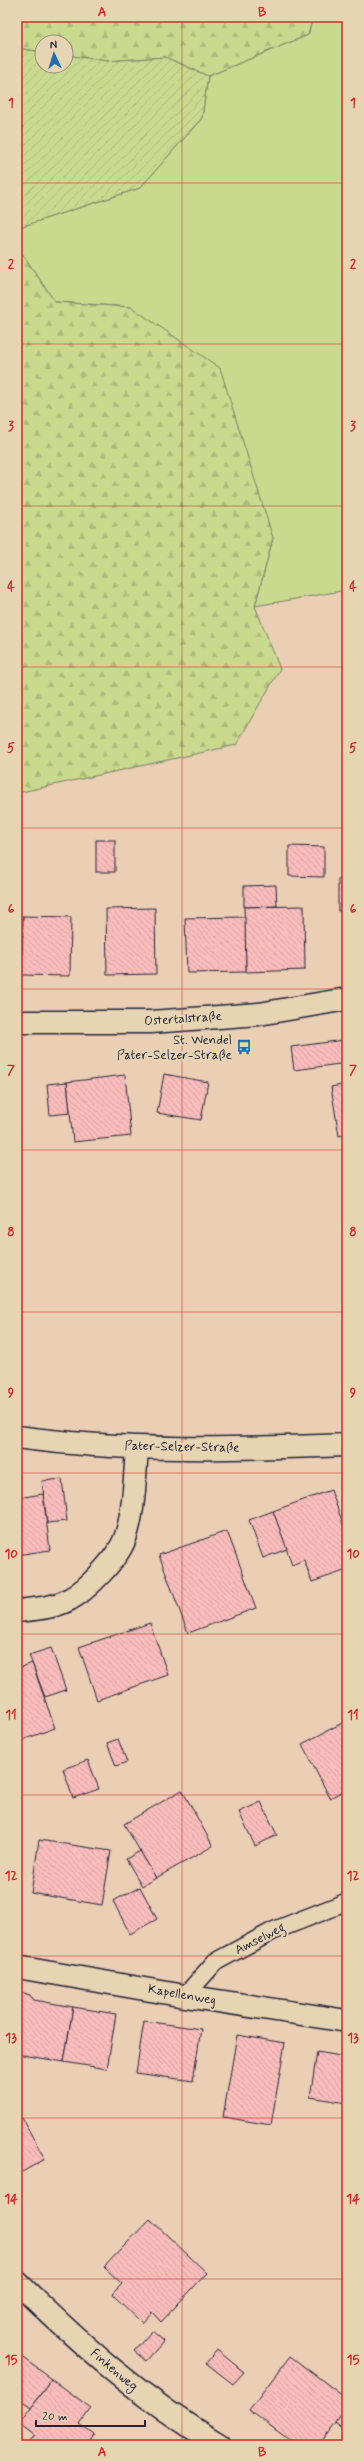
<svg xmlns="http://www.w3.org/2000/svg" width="364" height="2462" viewBox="0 0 364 2462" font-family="Mynerve,sans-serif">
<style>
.green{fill:#c9da8f;stroke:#767e65}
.forest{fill:url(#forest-firs);stroke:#767e65}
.garden{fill:url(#garden-furrows);stroke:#767e65}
.building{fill:url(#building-back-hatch);stroke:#22223b}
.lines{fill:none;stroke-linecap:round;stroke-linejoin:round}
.service-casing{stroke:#22223b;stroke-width:20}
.minor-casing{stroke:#22223b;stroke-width:25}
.tertiary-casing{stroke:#22223b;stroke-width:25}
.service{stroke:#e7d4b2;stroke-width:17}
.minor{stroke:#e7d4b2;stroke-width:22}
.tertiary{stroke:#e7d4b2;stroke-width:22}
.grid{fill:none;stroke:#d62828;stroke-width:1;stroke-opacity:0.55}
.labels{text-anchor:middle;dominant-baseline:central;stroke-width:4;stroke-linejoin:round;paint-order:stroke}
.street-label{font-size:13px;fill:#22223b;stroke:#e7d4b2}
.poi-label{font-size:13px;fill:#22223b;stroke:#e7d4b2;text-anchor:end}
.neatline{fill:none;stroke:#d62828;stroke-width:1.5}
.grid-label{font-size:13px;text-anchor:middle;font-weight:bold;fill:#d62828}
</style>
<defs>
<pattern id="forest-firs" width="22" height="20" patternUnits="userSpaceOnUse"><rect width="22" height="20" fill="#c9da8f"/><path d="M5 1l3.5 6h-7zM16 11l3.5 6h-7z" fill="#acbb7c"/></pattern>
<pattern id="garden-furrows" width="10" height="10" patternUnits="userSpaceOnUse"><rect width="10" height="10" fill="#c9da8f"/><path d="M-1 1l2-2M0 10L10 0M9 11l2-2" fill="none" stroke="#acbb7c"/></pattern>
<pattern id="building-back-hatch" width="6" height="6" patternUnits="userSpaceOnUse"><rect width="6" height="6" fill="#fabdbb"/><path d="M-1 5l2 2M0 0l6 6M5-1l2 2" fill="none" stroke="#d6a2a2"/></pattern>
</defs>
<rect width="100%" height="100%" fill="#ebcfb4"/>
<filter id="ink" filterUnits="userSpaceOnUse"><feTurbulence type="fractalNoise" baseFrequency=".025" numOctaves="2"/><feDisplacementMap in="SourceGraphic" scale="8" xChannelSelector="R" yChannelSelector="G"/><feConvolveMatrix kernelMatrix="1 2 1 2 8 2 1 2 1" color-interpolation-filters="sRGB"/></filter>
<g filter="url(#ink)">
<path class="green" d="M313 17H347V590L255 606 273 538 131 307 55 302 17 246V228L140 188 202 118 208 76 308 35Z"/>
<g class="forest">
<path d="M17 17H313L308 35 208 76 165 57 107 61 66 55V42H42V52L17 48Z"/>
<path d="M17 246 55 302 131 307 220 368 273 538 255 606 280 669 236 745 17 793Z"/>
</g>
<path class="garden" d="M17 48 42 52V66H66V55L107 61 165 57 208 76 202 118 140 188 17 228Z"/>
<g class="building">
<path d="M17 116 23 129 17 132Z"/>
<rect x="96" y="840" width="19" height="32"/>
<path d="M289 846 324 847V877L289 876Z"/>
<rect x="338" y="879" width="9" height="32"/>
<path d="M276 885 277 906 244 907V886Z"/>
<path d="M304 906 305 970 246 972 244 907Z"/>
<path d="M155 908 156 974 107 975 106 909Z"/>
<path d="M17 916H23L22 975H17Z"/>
<path d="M23 916 71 917 70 976 22 975Z"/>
<path d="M245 917 246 972 187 973 185 918Z"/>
<path d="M344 1040 347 1063 294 1070 291 1047Z"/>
<path d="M164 1074 208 1082 201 1120 157 1113Z"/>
<path d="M125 1075 131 1136 73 1142 67 1082Z"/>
<path d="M67 1082 70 1113 50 1115 47 1084Z"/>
<path d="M347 1084V1134L339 1136 331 1087Z"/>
<path d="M17 1096 21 1143H17Z"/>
<path d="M62 1479 67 1521 47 1523 42 1481Z"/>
<path d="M331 1490 347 1535V1570L312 1582 304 1560 292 1565 273 1511Z"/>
<path d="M43 1494 50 1550 17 1555V1498Z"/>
<path d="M273 1511 287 1549 263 1558 249 1520Z"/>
<path d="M227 1531 256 1608 188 1633 159 1555Z"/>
<path d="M150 1623 168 1675 97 1700 79 1647Z"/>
<path d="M51 1648 66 1690 45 1697 29 1655Z"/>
<path d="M32 1663 55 1728 17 1742V1669Z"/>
<path d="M346 1721 347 1789 330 1798 302 1744Z"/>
<path d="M118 1739 127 1762 116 1766 107 1743Z"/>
<path d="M88 1760 99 1789 73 1798 63 1769Z"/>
<path d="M182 1790 213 1846 156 1878 124 1824Z"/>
<path d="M261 1802 277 1835 255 1846 239 1812Z"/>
<path d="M39 1840 111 1851 102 1905 31 1893Z"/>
<path d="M140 1851 156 1878 142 1886 126 1859Z"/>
<path d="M140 1887 157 1919 130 1934 113 1901Z"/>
<path d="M24 1993 30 1995 34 2000 73 2007 64 2062 17 2054V1995Z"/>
<path d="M73 2007 116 2014 107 2069 64 2062Z"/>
<path d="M144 2021 201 2029 193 2081 136 2073Z"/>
<path d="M237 2035 285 2043 271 2125 223 2117Z"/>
<path d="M317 2052 347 2057V2103L310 2097Z"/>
<path d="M22 2118 45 2159 17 2175V2121Z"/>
<path d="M150 2219 207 2273 161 2322 152 2312 142 2323 112 2294 122 2284 104 2267Z"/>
<path d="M152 2331 164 2341 146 2361 134 2351Z"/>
<path d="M217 2350 244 2372 233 2384 206 2363Z"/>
<path d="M20 2356 52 2379 31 2407 17 2397V2361Z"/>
<path d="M290 2356 347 2399V2407L319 2445H296L249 2410Z"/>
<path d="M52 2379 91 2408 80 2424 94 2434 87 2445H33L29 2442 35 2435 19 2423Z"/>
<path d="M347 2407V2432L335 2423Z"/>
</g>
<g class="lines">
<g class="service-casing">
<path id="service" d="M185 1996 215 1962 273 1931 347 1902"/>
</g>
<g class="minor-casing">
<g id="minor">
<path d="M17 1437C126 1452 237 1449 347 1445"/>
<path d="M17 1611C35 1609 54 1608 70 1599 87 1590 112 1563 121 1547 134 1525 135 1474 137 1448"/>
<path d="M17 1967 185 1996 347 2021"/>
<path d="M17 2282C79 2343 144 2401 220 2445"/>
</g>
</g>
<g class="tertiary-casing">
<path id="tertiary" d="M17 1022H151L259 1014 347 999"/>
</g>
<use href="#service" class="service"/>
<use href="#minor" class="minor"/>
<use href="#tertiary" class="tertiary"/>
</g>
</g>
<path class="grid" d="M182 17V2445M17 183H347M17 344H347M17 506H347M17 667H347M17 828H347M17 989H347M17 1150H347M17 1312H347M17 1473H347M17 1634H347M17 1795H347M17 1956H347M17 2118H347M17 2279H347"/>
<defs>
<g id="bus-bare" transform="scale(1.2)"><path d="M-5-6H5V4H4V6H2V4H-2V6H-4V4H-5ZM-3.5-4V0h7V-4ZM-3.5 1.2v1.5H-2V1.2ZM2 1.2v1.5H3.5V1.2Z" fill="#1f6fb2" stroke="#e7d4b2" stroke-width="2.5" paint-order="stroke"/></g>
</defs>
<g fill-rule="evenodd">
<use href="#bus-bare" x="244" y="1047"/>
</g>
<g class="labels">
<g class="street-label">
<text transform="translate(183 1019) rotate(-4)">Ostertalstraße</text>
<text transform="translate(182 1447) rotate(1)">Pater-Selzer-Straße</text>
<text transform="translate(260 1939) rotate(-27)">Amselweg</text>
<text transform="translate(182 1995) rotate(10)">Kapellenweg</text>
<text transform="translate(114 2370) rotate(40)">Finkenweg</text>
</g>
<g class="poi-label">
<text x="232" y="1040">St. Wendel<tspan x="232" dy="15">Pater-Selzer-Straße</tspan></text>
</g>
</g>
<rect width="364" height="2462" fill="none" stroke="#e7d4b2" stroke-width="44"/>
<g transform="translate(54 54) rotate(356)"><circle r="19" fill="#e7d4b2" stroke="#988d82"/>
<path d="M0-3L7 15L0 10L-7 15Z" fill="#1f6fb2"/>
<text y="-6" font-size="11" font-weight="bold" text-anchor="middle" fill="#22223b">N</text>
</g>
<path d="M36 2420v6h109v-6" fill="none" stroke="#22223b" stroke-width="2"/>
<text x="42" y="2420" font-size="12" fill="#22223b" stroke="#e7d4b2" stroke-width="3" paint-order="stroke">20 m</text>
<rect x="22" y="22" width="320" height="2418" class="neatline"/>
<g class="grid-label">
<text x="102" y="16">A</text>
<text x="262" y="16">B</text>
<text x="11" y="107">1</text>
<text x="353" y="107">1</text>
<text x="11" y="268">2</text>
<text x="353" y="268">2</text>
<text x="11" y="430">3</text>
<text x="353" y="430">3</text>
<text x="11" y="591">4</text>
<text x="353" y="591">4</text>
<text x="11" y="752">5</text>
<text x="353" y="752">5</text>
<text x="11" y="913">6</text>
<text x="353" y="913">6</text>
<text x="11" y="1074">7</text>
<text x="353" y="1074">7</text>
<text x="11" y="1236">8</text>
<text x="353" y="1236">8</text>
<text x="11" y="1397">9</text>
<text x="353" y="1397">9</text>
<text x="11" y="1558">10</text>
<text x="353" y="1558">10</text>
<text x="11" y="1719">11</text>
<text x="353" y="1719">11</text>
<text x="11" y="1880">12</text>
<text x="353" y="1880">12</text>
<text x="11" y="2042">13</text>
<text x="353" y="2042">13</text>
<text x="11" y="2203">14</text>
<text x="353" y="2203">14</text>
<text x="11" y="2364">15</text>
<text x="353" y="2364">15</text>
<text x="102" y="2456">A</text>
<text x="262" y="2456">B</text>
</g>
</svg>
